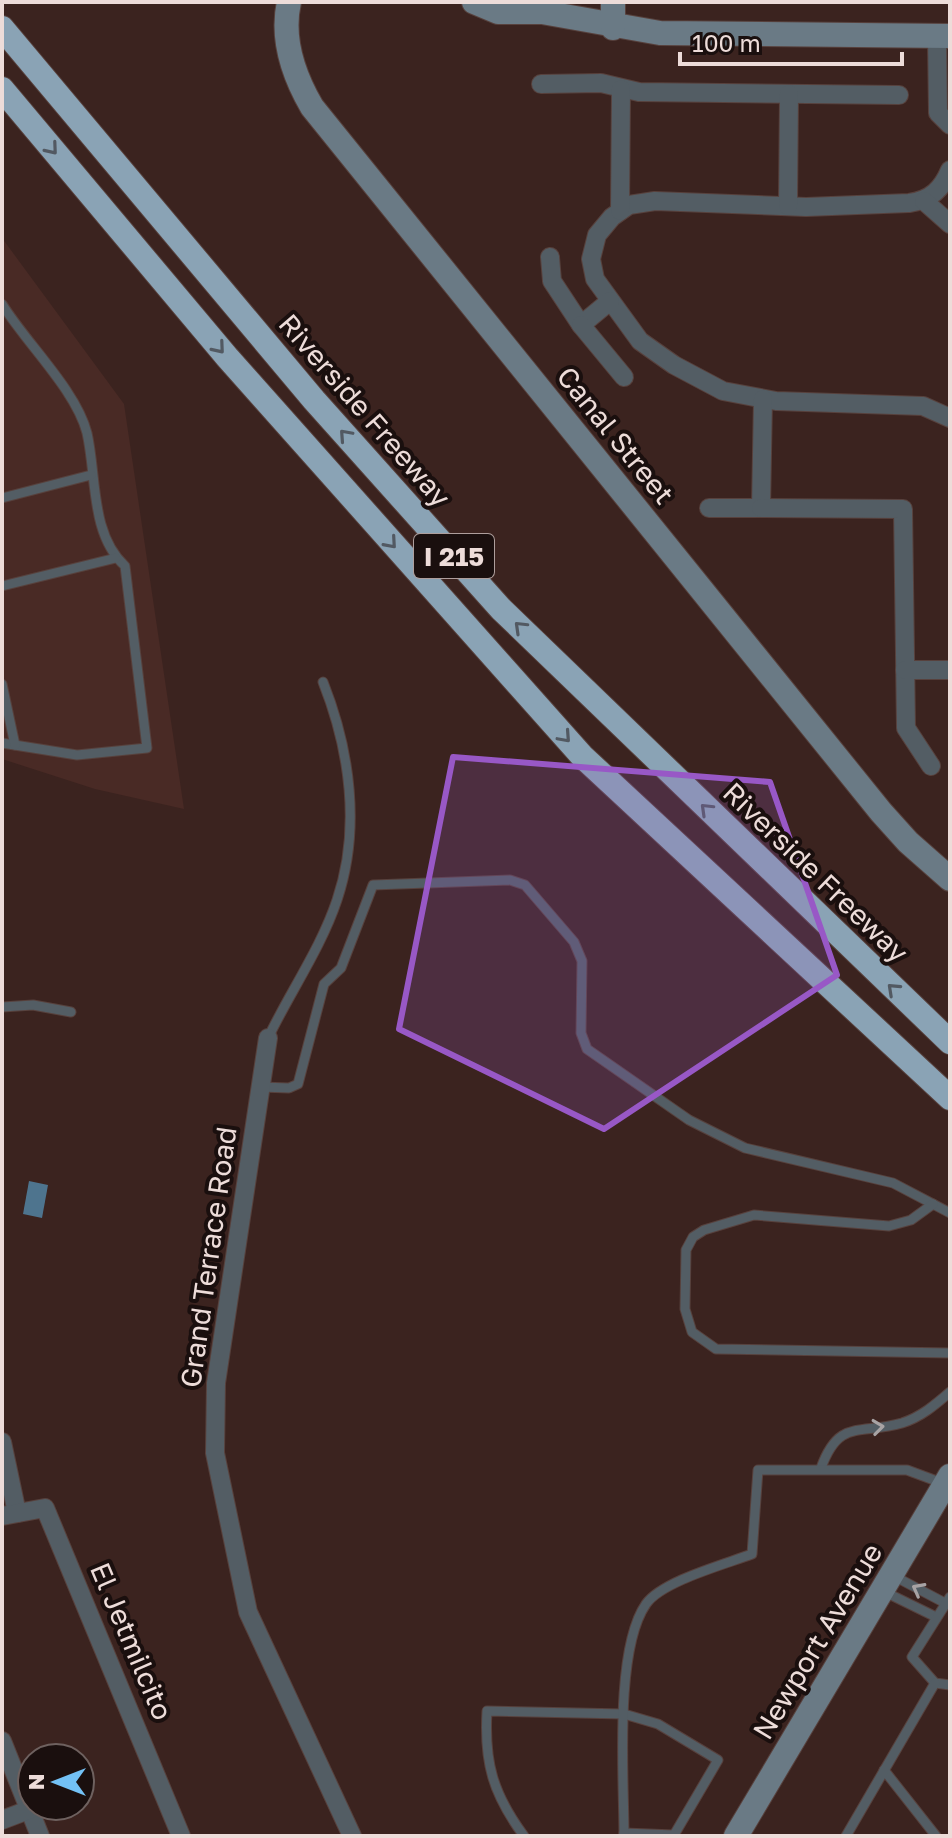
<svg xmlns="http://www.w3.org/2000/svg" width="952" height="1838" viewBox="0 0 952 1838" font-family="'Golos Text',sans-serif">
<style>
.built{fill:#492a25}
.water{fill:#4e748e}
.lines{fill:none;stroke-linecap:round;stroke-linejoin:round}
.lane-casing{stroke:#57413d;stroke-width:11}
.street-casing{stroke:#57413d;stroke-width:20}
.secondary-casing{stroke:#57413d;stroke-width:26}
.highway-casing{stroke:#57413d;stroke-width:26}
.lane{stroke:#535d64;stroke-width:9}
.street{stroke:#535d64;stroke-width:18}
.secondary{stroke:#6a7a85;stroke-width:24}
.highway{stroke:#8aa3b5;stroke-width:24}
.oneway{stroke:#525962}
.oneway2{stroke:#a8a3a4}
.marked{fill:#9858c6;fill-opacity:0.2;stroke:#9858c6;stroke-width:6;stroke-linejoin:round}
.labels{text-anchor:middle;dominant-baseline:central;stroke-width:8;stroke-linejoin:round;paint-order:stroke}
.shield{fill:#1a0f0e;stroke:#ae9e9c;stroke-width:2}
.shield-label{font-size:26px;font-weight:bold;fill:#eddcd9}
.street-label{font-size:28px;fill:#eddcd9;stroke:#1a0f0e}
</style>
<rect width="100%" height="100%" fill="#3b231f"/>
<path class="built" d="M2 238 124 404 184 809 95 789 2 759Z"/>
<path class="water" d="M29 1181 48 1185 42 1218 23 1214Z"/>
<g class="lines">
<g class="lane-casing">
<g id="lane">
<path d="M2 304C26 343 76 390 87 433 97 477 90 534 125 566L147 748 77 755 2 743"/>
<path d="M2 498 91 475"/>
<path d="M2 586 116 558"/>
<path d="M2 684 15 745"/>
<path d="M2 1007 33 1005 71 1012"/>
<path d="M268 1038C290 992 321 948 337 900 361 829 350 750 323 682"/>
<path d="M261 1087 289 1088 298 1084 324 984 341 968 373 885 510 880 525 885 574 942 582 961 581 1033 587 1049 689 1120 745 1148 893 1183 950 1213"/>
<path d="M933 1204 911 1220 889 1226 754 1215 704 1230 693 1237 686 1250 685 1309 692 1332 716 1349 950 1353"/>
<path d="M821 1468C839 1418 860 1435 902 1423 921 1417 935 1405 950 1392"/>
<path d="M892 1575 945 1603"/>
<path d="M885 1592 936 1617"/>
<path d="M950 1597 912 1657 935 1683 950 1685"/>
<path d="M884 1770 936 1836"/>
<path d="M524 1836C493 1794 484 1763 487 1711L624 1714 658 1724 718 1760 674 1835 624 1833"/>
<path d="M624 1836C624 1779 614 1650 646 1604 662 1581 726 1564 752 1554L758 1470H907L942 1483"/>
<path d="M846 1836 935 1683"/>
</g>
</g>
<g class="street-casing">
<g id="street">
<path d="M937 37 938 113 950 125"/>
<path d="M541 84 601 83 639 92 899 95"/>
<path d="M950 170C942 189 931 200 909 203L806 207 655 201 629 205 612 217 597 235 591 259 595 279 640 341 674 365 723 391 776 401 923 406 950 418"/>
<path d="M924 201 950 224"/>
<path d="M788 206 789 94"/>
<path d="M620 211 621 89"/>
<path d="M550 257 552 281 581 325 610 301"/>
<path d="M581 325 624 377"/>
<path d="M709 508H761L763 399"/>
<path d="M761 508 903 509 906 728 931 766"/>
<path d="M905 670H950"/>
<path d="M268 1038 216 1383 215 1453 248 1612 352 1836"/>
<path d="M2 1442 17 1513"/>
<path d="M2 1516 45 1508 181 1836"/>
<path d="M2 1741 40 1836"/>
<path d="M2 1820 31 1809"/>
</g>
</g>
<g class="secondary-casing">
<g id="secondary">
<path d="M289 2C281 38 294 76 312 107L881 812 908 842 950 879"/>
<path d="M474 2 498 12H542L660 33 950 36"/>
<path d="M613 2V28"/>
<path d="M736 1836 950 1476"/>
</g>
</g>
<g class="highway-casing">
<g id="highway">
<path d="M2 28 314 400 501 609 950 1042"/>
<path d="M2 89 227 357 582 756 950 1098"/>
</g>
</g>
<use href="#lane" class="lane"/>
<use href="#street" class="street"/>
<use href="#secondary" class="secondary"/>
<use href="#highway" class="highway"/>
</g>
<defs><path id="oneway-chevron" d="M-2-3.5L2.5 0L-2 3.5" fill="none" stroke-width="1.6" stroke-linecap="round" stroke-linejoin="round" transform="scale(2)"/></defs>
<g class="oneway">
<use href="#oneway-chevron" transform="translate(52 149) rotate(50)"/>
<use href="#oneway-chevron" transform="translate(219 348) rotate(50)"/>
<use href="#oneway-chevron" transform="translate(345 435) rotate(-132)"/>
<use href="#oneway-chevron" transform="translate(391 543) rotate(49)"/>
<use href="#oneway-chevron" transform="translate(520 627) rotate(-136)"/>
<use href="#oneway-chevron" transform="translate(565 737) rotate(48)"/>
<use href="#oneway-chevron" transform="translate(706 809) rotate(-136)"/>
<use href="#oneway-chevron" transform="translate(893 989) rotate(-137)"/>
</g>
<g class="oneway2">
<use href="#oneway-chevron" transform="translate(878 1427) rotate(-7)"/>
<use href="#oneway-chevron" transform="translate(918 1589) rotate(-152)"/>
</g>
<path class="marked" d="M453 757 770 782 837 975 604 1129 399 1029Z"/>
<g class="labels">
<rect class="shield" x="414" y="534" width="80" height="44" rx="6"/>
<g class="shield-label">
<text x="454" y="556">I 215</text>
</g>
<g class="street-label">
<text transform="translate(365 410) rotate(49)">Riverside Freeway</text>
<text transform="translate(616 435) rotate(51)">Canal Street</text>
<text transform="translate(816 872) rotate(44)">Riverside Freeway</text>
<text transform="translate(208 1257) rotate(-82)">Grand Terrace Road</text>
<text transform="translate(132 1641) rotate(67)">El Jetmilcito</text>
<text transform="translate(817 1641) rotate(-59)">Newport Avenue</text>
</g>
</g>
<rect width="952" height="1838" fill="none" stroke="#eddcd9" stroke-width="8"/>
<g transform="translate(56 1782) rotate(270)"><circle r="38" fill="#1a0f0e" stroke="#6e615f" stroke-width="2"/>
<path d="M0-6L14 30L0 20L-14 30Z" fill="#73c1f5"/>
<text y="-12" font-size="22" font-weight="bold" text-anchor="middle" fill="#eddcd9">N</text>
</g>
<path d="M680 52v12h222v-12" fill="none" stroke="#eddcd9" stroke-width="4"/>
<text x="692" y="52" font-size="24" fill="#eddcd9" stroke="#1a0f0e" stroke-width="6" paint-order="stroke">100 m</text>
</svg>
